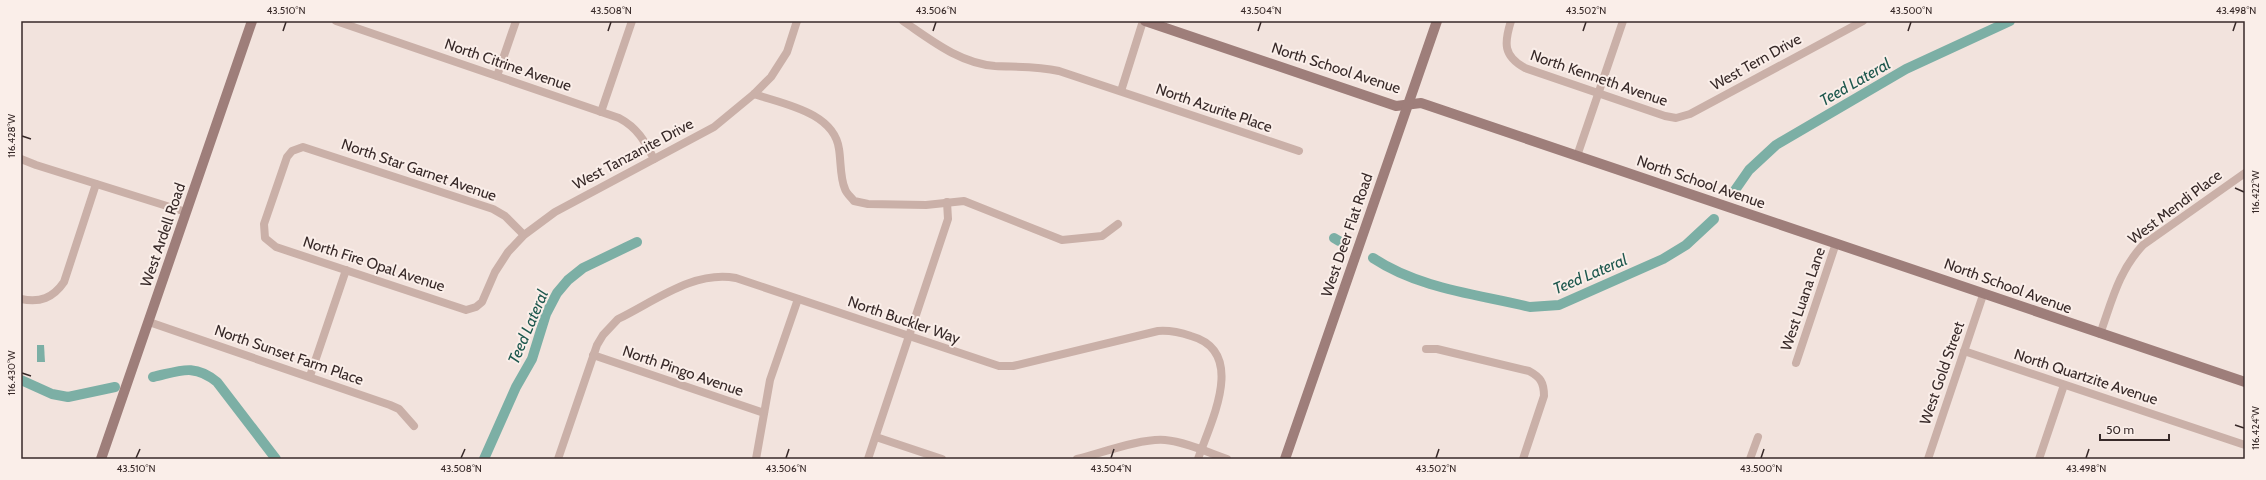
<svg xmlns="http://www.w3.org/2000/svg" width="2266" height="480" viewBox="0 0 2266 480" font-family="Cabin,sans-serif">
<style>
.water{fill:#7cafa5}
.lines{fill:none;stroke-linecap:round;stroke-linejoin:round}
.canal{stroke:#7cafa5;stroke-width:10}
.street{stroke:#cab0a8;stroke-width:8}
.secondary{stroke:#9e7e7a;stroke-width:10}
.ticks{fill:none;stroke:#372928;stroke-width:1.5}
.labels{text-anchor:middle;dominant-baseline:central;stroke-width:4;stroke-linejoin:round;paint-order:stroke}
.street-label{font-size:15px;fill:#372928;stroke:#faeee9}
.water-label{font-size:16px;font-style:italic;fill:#1e584e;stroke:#faeee9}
.neatline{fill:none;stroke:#372928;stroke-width:1.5}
.ticks-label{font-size:10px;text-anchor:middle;fill:#372928}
</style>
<rect width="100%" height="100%" fill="#f2e3dd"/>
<path class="water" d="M37 345H44L45 362H37Z"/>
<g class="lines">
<g class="canal">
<path d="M1733 193 1749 170 1776 145 1906 69 2010 21"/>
<path d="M1334 238 1339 241"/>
<path d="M1373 258C1420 289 1477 294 1530 307L1559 305 1663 259 1686 245 1714 219"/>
<path d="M153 377C180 371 194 363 217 382L276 459"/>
<path d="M21 380 52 394 68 397 115 387"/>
<path d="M484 459 516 387 532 359 546 314 557 293 568 280 583 268 637 242"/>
</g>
<g class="street">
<path d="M336 21 619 118C638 128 645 142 654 159"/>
<path d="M903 21C931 40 959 63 995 66 1017 67 1037 66 1059 71L1299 151"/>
<path d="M1511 21C1504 43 1503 56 1525 68L1665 116 1676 118 1690 114 1863 21"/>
<path d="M497 76 516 21"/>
<path d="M1121 91 1143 21"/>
<path d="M754 94C783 104 834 112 839 149 841 161 840 178 845 189 846 193 851 197 854 201L868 204 926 205 964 201 1062 240 1102 236 1118 224"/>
<path d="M601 112 632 21"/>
<path d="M1577 156 1623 21"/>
<path d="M21 159 36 165 186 212"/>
<path d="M524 235 505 216 493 209 303 147 292 151 287 157 264 224 265 238 276 247 466 310 476 307 482 302 495 272 508 252 524 235 555 212 714 127 754 94 771 77 787 52 797 21"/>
<path d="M21 299C40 303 53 298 64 282L96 184"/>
<path d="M149 322 390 405 399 409 414 426"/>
<path d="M2100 334C2112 301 2118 272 2143 245L2245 173"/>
<path d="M1426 349H1437L1529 371C1540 377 1544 382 1544 396L1523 459"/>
<path d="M1964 351 2245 445"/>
<path d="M593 355 764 413"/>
<path d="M1796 363 1836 243"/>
<path d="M310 376 346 270"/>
<path d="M876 437 942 459"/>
<path d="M558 459 597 345 603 335 618 319C655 301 694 270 736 278L999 366H1013L1158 331C1170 330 1179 332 1191 336 1248 352 1210 423 1198 459"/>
<path d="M756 459 770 380 798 299"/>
<path d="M868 459 948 219 947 202"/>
<path d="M1077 459C1101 453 1142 438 1165 440 1186 442 1207 452 1227 459"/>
<path d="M1750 459 1758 437"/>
<path d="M1928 459 1983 295"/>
<path d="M2039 459 2064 385"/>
</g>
<g class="secondary">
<path d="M1145 21 1396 106 1421 103 1427 105 2245 382"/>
<path d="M101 459 252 21"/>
<path d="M1285 459 1437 21"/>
</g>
</g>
<path class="ticks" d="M283 31 286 22M608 31 611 22M933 31 936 22M1258 31 1261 22M1583 31 1586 22M1908 31 1911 22M2233 31 2236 22M22 136 31 139M2235 188 2244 192M22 373 31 376M2235 425 2244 428M136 458 140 449M461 458 465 449M786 458 789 449M1111 458 1114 449M1436 458 1439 449M1761 458 1764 449M2086 458 2089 449"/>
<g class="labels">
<g class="street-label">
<text transform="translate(1756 62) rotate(-29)">West Tern Drive</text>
<text transform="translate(508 65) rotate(19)">North Citrine Avenue</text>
<text transform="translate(1336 68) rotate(18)">North School Avenue</text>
<text transform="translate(1599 78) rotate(19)">North Kenneth Avenue</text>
<text transform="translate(1214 108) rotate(19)">North Azurite Place</text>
<text transform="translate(633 154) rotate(-28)">West Tanzanite Drive</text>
<text transform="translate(419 170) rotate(19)">North Star Garnet Avenue</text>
<text transform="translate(1701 182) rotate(19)">North School Avenue</text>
<text transform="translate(2175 207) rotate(-37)">West Mendi Place</text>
<text transform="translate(163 235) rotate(-71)">West Ardell Road</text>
<text transform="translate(1347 235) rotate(-71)">West Deer Flat Road</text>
<text transform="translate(374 264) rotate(18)">North Fire Opal Avenue</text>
<text transform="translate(2008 286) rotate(20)">North School Avenue</text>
<text transform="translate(1803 299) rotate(-71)">West Luana Lane</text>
<text transform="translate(904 320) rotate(19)">North Buckler Way</text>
<text transform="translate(289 355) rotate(19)">North Sunset Farm Place</text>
<text transform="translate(683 371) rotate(19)">North Pingo Avenue</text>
<text transform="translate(1942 373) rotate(-71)">West Gold Street</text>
<text transform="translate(2086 377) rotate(18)">North Quartzite Avenue</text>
</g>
<g class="water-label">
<text transform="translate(1855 82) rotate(-30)">Teed Lateral</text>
<text transform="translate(1590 274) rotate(-23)">Teed Lateral</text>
<text transform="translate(528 327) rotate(-67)">Teed Lateral</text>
</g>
</g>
<rect width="2266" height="480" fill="none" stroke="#faeee9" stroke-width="44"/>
<path d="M2100 434v6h69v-6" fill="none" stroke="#372928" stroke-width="2"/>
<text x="2106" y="434" font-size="12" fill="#372928" stroke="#faeee9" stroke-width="3" paint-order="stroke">50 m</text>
<rect x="22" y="22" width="2222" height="436" class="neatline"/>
<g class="ticks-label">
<text x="286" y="14">43.510°N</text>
<text x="611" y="14">43.508°N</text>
<text x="936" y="14">43.506°N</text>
<text x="1261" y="14">43.504°N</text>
<text x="1586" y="14">43.502°N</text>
<text x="1911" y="14">43.500°N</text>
<text x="2236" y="14">43.498°N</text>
<text transform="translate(11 136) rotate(-90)" y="4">116.428°W</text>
<text transform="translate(2255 192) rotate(-90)" y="4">116.422°W</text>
<text transform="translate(11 373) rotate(-90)" y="4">116.430°W</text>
<text transform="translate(2255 428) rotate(-90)" y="4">116.424°W</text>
<text x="136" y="472">43.510°N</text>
<text x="461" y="472">43.508°N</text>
<text x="786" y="472">43.506°N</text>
<text x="1111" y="472">43.504°N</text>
<text x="1436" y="472">43.502°N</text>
<text x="1761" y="472">43.500°N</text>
<text x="2086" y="472">43.498°N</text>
</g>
</svg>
